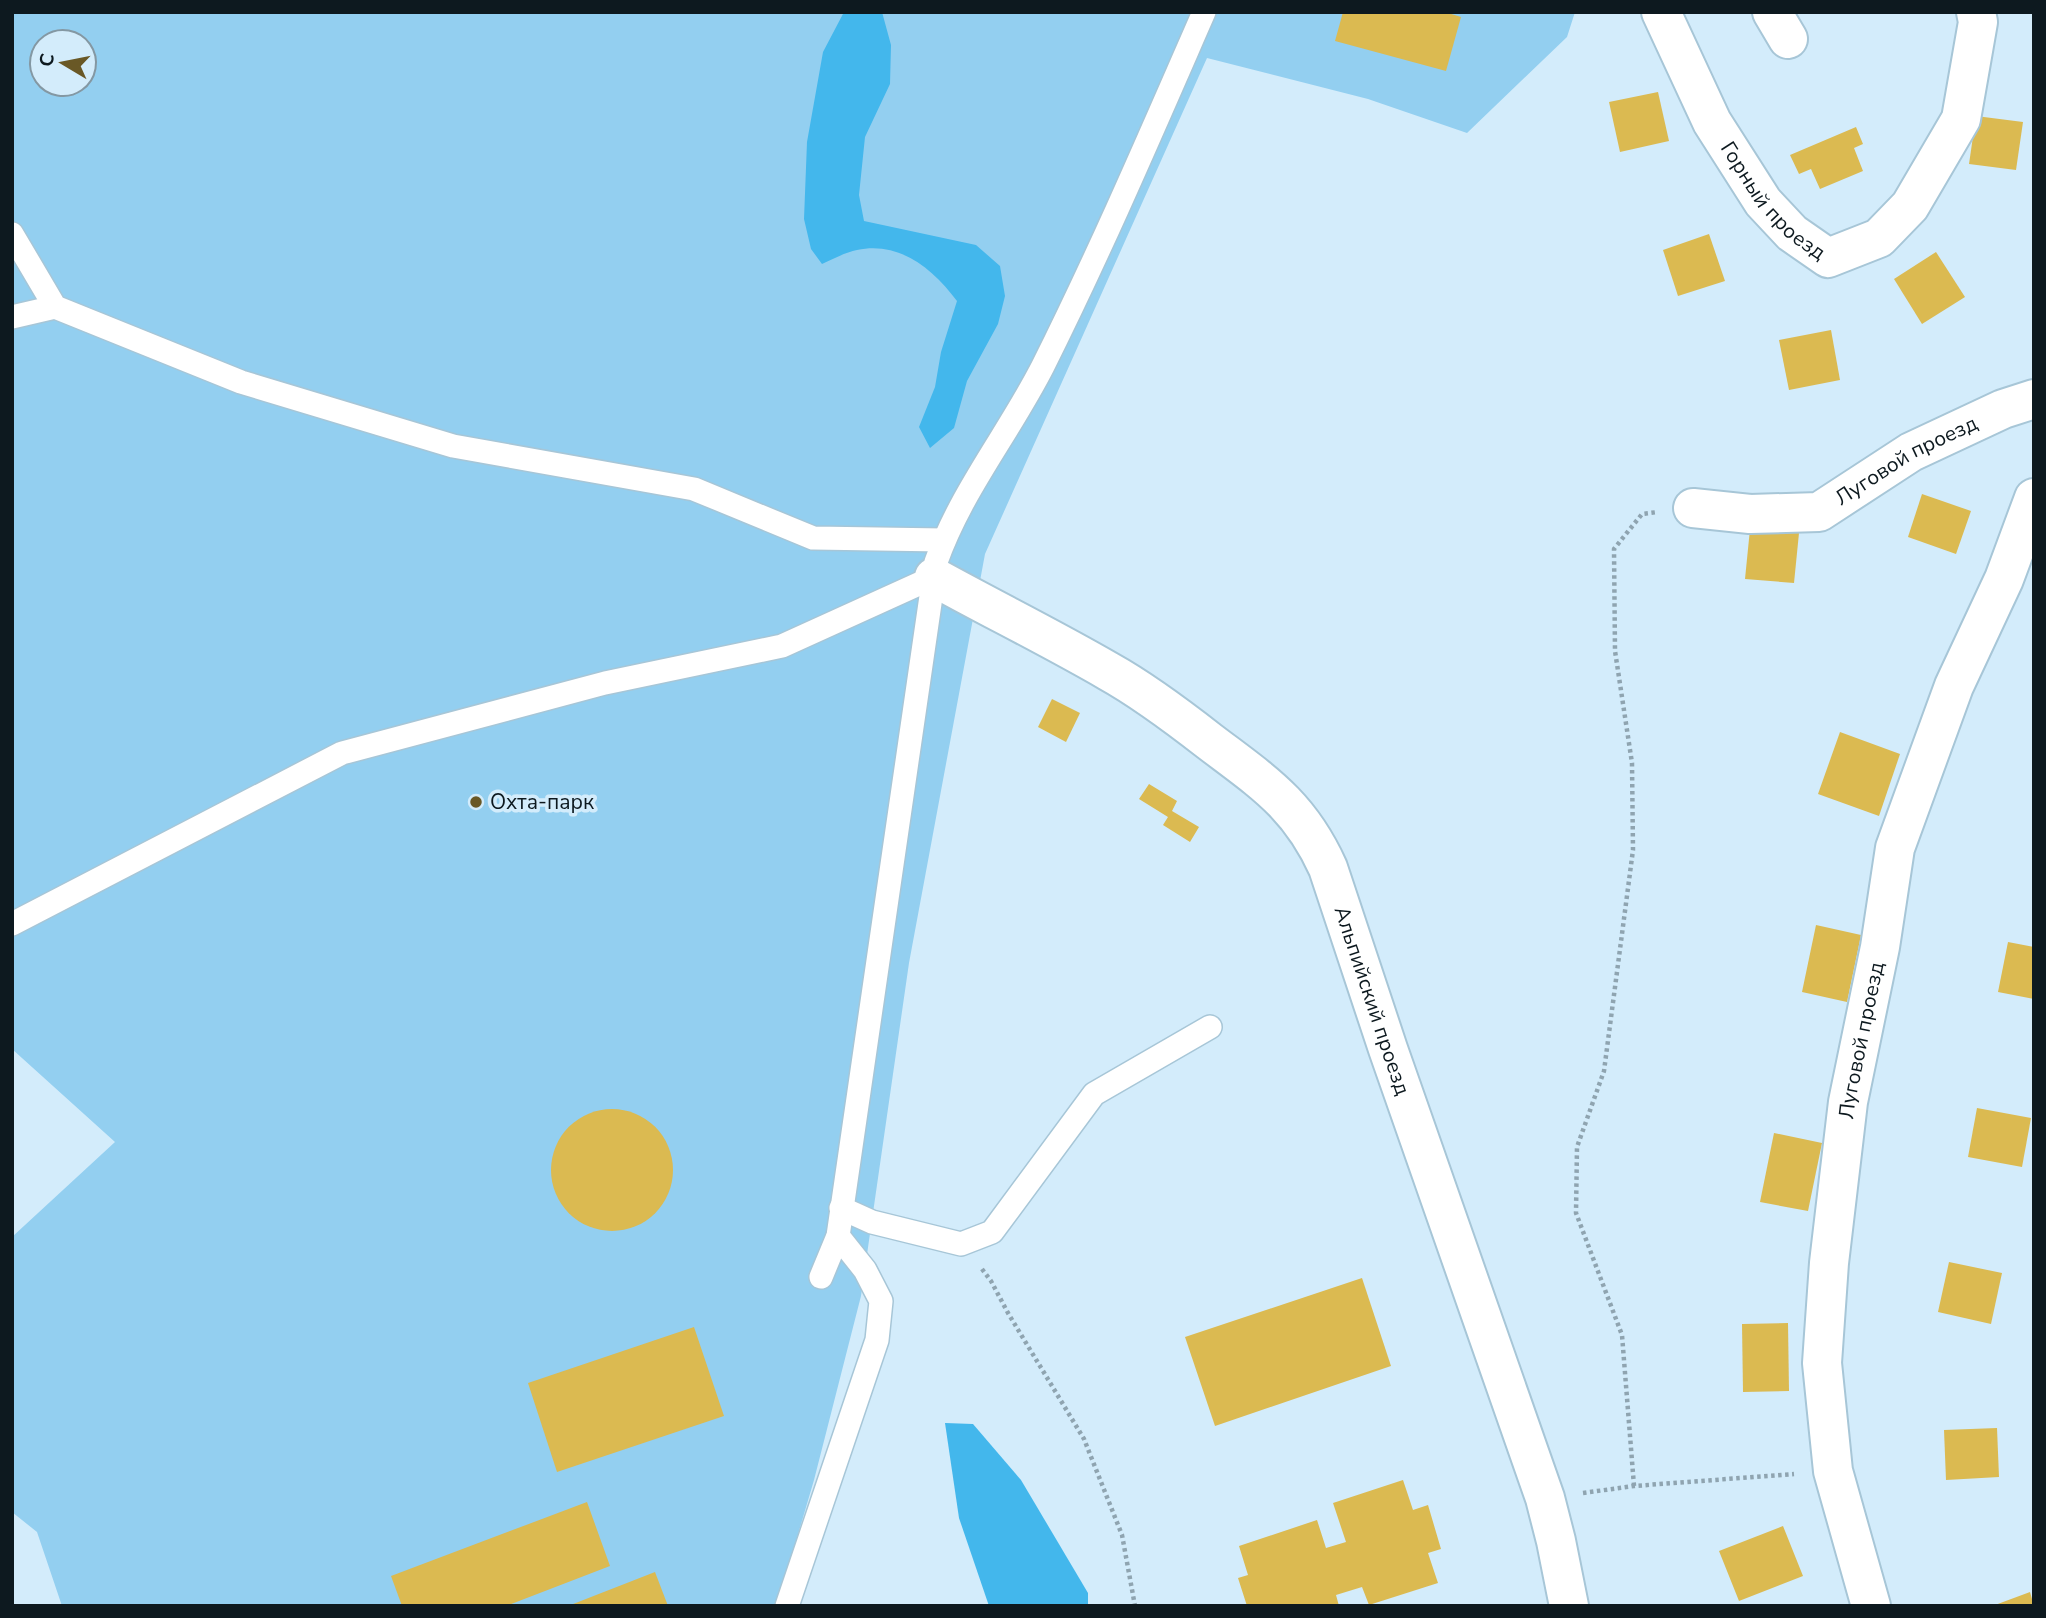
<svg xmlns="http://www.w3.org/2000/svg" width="2046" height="1618" viewBox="0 0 2046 1618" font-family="'Nunito Sans',sans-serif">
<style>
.green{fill:#93cff0;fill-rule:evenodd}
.forest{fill:#43b7ec}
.building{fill:#dbba51}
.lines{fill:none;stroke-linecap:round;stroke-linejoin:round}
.service-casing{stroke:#a7c6d7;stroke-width:26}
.minor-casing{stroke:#a7c6d7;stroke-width:42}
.path{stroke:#8fa4b0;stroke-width:4.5;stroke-dasharray:3.5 3.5;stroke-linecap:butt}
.service{stroke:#fff;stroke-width:23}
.minor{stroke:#fff;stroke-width:38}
.poi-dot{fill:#695826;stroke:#d3ecfb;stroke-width:2.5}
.labels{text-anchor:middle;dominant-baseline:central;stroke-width:7;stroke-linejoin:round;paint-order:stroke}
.street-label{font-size:21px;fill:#0d191f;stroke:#d3ecfb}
.poi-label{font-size:21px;fill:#0d191f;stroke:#d3ecfb;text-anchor:start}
</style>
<rect width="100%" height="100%" fill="#d3ecfb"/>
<path class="green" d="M12 12H1575L1567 37 1467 133 1368 99 1207 58 985 554 909 963 861 1296 814 1480 777 1606H62L37 1532 12 1512V1237L115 1142 12 1049ZM42 42H84V84H42Z"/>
<g class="forest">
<path d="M844 12H882L891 45 890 84 865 137 859 195 864 221 976 245 1000 266 1005 296 998 324 967 381 954 428 930 448 919 427 935 387 941 352 957 301C933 269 900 241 857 250 846 252 833 259 822 264L811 249 804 219 807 142 823 52Z"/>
<path d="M945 1423 973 1424 1021 1480 1088 1593V1606H989L959 1518Z"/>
</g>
<g class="building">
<path d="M1343 12H1445L1461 17 1446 71 1335 41Z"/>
<path d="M1658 92 1669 141 1620 152 1609 102Z"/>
<path d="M1976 116 2023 122 2016 170 1969 164Z"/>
<path d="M1856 127 1863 144 1854 148 1863 171 1820 189 1811 169 1799 174 1790 155Z"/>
<path d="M1709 234 1725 281 1678 296 1663 250Z"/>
<path d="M1936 252 1965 297 1922 324 1894 279Z"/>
<path d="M1831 330 1840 380 1789 390 1779 340Z"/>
<path d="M1922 494 1971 511 1956 554 1908 537Z"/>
<path d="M1750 529 1799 533 1794 583 1745 579Z"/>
<path d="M1052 699 1080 713 1066 742 1038 727Z"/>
<path d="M1840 732 1900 754 1879 816 1818 794Z"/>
<path d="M1149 784 1177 801 1172 811 1199 827 1190 842 1163 825 1168 817 1139 799Z"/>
<path d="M1816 925 1861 935 1847 1002 1802 992Z"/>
<path d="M2008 942 2034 947V999L1998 992Z"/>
<path d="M1977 1108 2031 1118 2022 1167 1968 1157Z"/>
<circle cx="612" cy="1170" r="61"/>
<path d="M1774 1133 1822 1143 1808 1211 1760 1202Z"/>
<path d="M1949 1262 2002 1273 1991 1324 1938 1312Z"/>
<path d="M1362 1278 1391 1366 1215 1426 1185 1337Z"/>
<path d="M1788 1323 1789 1391 1743 1392 1742 1324Z"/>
<path d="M694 1327 724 1416 557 1472 528 1383Z"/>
<path d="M1997 1428 1999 1477 1946 1480 1944 1430Z"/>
<path d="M1403 1480 1413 1510 1428 1505 1441 1549 1428 1553 1438 1583 1369 1605 1362 1587 1336 1595 1339 1606H1247L1238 1578 1248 1575 1239 1546 1317 1520 1326 1548 1346 1542 1333 1503Z"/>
<path d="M587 1502 610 1566 506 1606H402L391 1576Z"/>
<path d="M1783 1526 1803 1576 1739 1601 1719 1551Z"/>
<path d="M655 1572 668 1606H568Z"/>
<path d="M2030 1592 2034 1606H1995V1605Z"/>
</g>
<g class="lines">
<g class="service-casing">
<g id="service">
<path d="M12 234 55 307 241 382 453 446 694 489 813 538 944 540"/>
<path d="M12 317 55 307"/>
<path d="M12 924 342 753 605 683 782 646 934 577"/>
<path d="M841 1208 872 1222 961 1244 992 1232 1094 1094 1210 1027"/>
<path d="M821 1277 838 1236 936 562C961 491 1009 433 1043 366 1101 250 1152 131 1204 12"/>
<path d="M787 1606 877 1340 881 1301 865 1270 838 1236"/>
</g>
</g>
<g class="minor-casing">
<g id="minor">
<path id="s1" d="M1661 12 1712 122 1763 202 1792 233 1828 258 1879 238 1910 206 1961 119 1978 22 1976 12"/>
<path d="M1772 12 1788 39"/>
<path id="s2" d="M1693 508 1750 514 1819 512 1911 452 2003 409 2034 399"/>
<path id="s3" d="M934 577C992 609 1051 638 1108 671 1144 691 1177 716 1209 741 1263 782 1299 804 1328 868L1388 1049 1545 1498 1556 1541 1569 1606"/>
<path id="s4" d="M1871 1606 1833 1471 1822 1363 1829 1263 1848 1102 1880 947 1895 848 1954 686 2004 579 2034 498"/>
</g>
</g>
<g class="path">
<path d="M982 1269 991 1281 1008 1313 1084 1439 1122 1535 1135 1606"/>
<path d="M1634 1486 1622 1335 1576 1213 1577 1147 1604 1071 1633 850 1632 763 1615 651 1614 549 1642 514 1658 512"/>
<path d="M1583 1493 1634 1486 1794 1474"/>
</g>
<use href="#service" class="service"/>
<use href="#minor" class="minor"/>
</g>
<circle class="poi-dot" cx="476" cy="802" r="7"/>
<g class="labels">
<g class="street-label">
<text stroke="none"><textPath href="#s1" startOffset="222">Горный проезд</textPath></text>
<text stroke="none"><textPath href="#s2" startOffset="228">Луговой проезд</textPath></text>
<text stroke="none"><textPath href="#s3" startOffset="637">Альпийский проезд</textPath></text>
<text stroke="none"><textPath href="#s4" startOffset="574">Луговой проезд</textPath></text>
</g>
<g class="poi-label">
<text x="490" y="802">Охта-парк</text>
</g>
</g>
<rect width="2046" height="1618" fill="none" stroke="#0d191f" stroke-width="28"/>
<g transform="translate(63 63) rotate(280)"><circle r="33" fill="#d3ecfb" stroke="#8498a3" stroke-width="2"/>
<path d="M0-5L12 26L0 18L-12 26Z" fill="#695826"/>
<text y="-10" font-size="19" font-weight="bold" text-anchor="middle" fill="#0d191f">С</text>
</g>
</svg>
